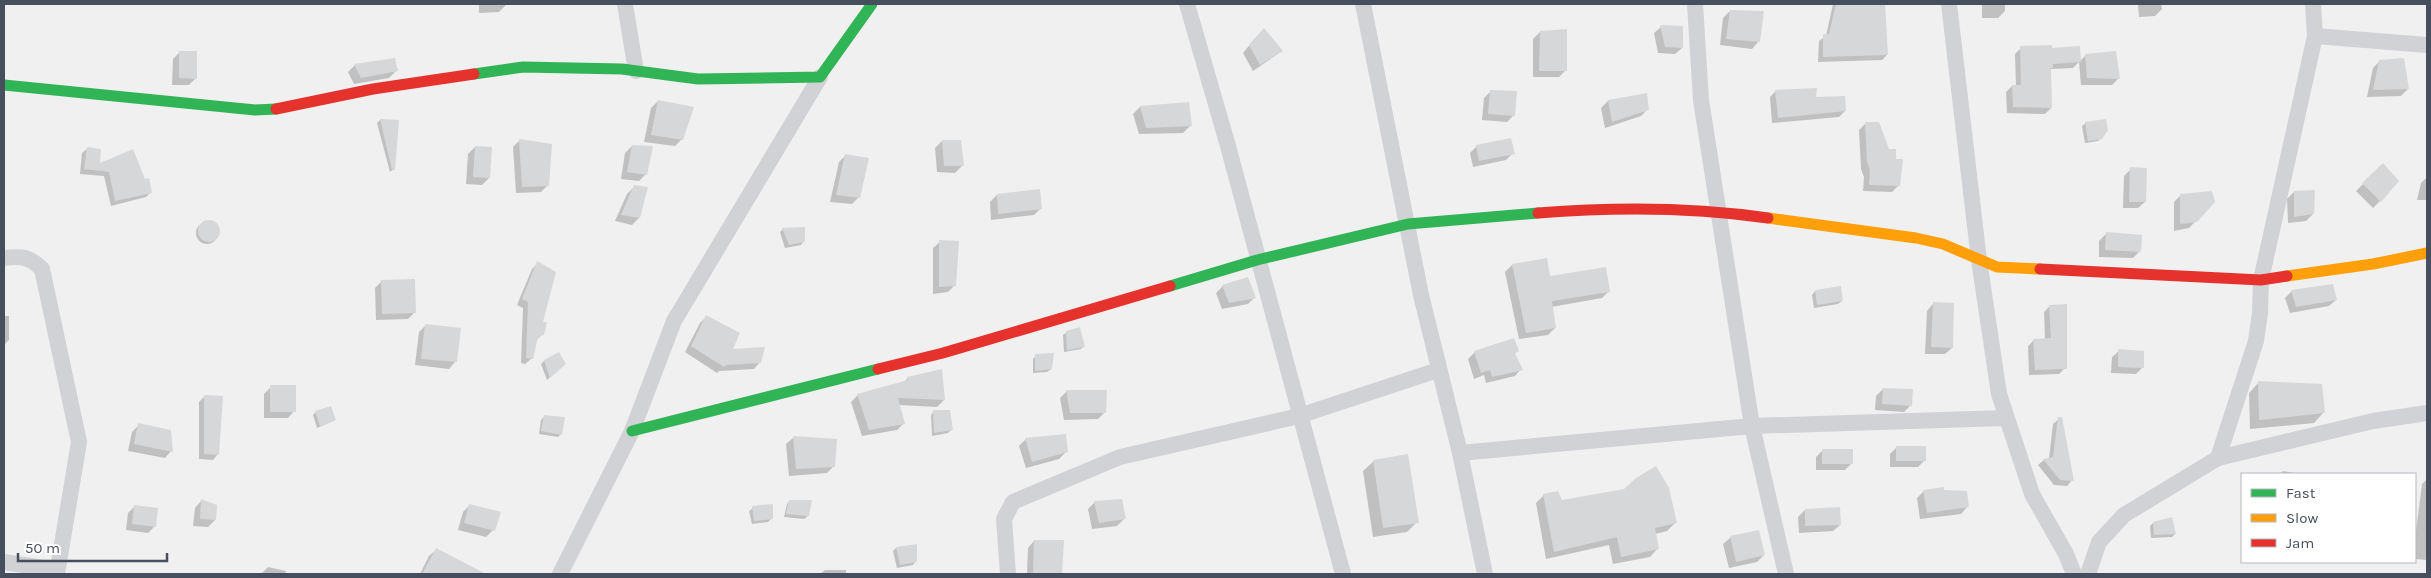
<svg xmlns="http://www.w3.org/2000/svg" width="2431" height="578" viewBox="0 0 2431 578" font-family="Karla,sans-serif">
<style>
.shadow{fill:#0003}
.building{fill:#d6d7d9}
.lines{fill:none;stroke-linecap:round;stroke-linejoin:round}
.street{stroke:#d1d2d6;stroke-width:16}
.fast{stroke:#30b455;stroke-width:11}
.slow{stroke:#ff9f0a;stroke-width:11}
.jam{stroke:#e5322d;stroke-width:11}
</style>
<rect width="100%" height="100%" fill="#f1f0f0"/>
<g class="shadow">
<path d="M479 4H506V5L499 12 479 13Z"/>
<path d="M1833 4H1884L1887 55 1882 60 1818 62 1819 41 1826 36Z"/>
<path d="M1982 4H2005V11L1998 18H1982Z"/>
<path d="M2138 4H2161L2162 9 2155 16 2139 17Z"/>
<path d="M1730 11 1758 42 1752 49 1720 45 1723 18Z"/>
<path d="M1661 27 1682 48 1675 54 1658 53 1654 33Z"/>
<path d="M1540 32 1566 70 1559 77H1533V39Z"/>
<path d="M1257 36 1282 51 1253 71 1243 53Z"/>
<path d="M2021 48 2080 61 2086 55 2119 78 2112 85H2081L2079 62 2073 68 2051 69V108L2045 114 2007 113 2006 92 2012 86H2016L2015 54Z"/>
<path d="M180 52 196 78 189 85H172L173 59Z"/>
<path d="M2380 61 2408 89 2401 96 2367 97 2373 68Z"/>
<path d="M355 65 396 71 389 78 354 84 348 72Z"/>
<path d="M1491 91 1514 115 1507 122 1482 120 1484 98Z"/>
<path d="M1776 91 1815 98 1845 111 1839 117 1772 123 1770 97Z"/>
<path d="M1646 95 1648 109 1641 116 1605 128 1601 108 1608 101Z"/>
<path d="M658 101 682 139 675 146 644 142 651 108Z"/>
<path d="M1188 103 1190 126 1183 133 1139 134 1133 114 1140 107Z"/>
<path d="M380 120 398 122 394 169 390 172 377 123Z"/>
<path d="M2086 123 2101 138 2098 141 2085 143 2082 126Z"/>
<path d="M1865 124 1895 160 1898 186 1892 192 1863 191 1864 177 1861 169 1859 130Z"/>
<path d="M520 140 548 185 541 192 516 193 513 147Z"/>
<path d="M942 141 962 166 955 173 937 172 935 148Z"/>
<path d="M632 146 646 174 639 181 621 179 625 153Z"/>
<path d="M1477 146 1513 153 1506 160 1473 167 1470 153Z"/>
<path d="M475 147 489 178 482 185 466 184 468 154Z"/>
<path d="M87 149 98 165 145 180 151 192 146 197 111 206 104 176 80 174 82 153Z"/>
<path d="M846 155 859 197 852 204 830 202 839 162Z"/>
<path d="M2131 169 2145 202 2138 208H2123L2124 176Z"/>
<path d="M2377 170 2380 201 2373 208 2356 191Z"/>
<path d="M2427 177V200H2417L2421 183Z"/>
<path d="M634 187 639 218 632 225 615 221 627 194Z"/>
<path d="M2294 192 2313 214 2306 221 2288 223 2287 199Z"/>
<path d="M997 195 1041 208 1034 215 991 220 990 202Z"/>
<path d="M2181 195 2214 202 2189 228 2174 231V202Z"/>
<circle cx="207" cy="233" r="11"/>
<path d="M783 229 804 241 801 245 785 248 780 232Z"/>
<path d="M2106 234 2140 251 2133 258 2099 257V241Z"/>
<path d="M940 242 955 285 948 292 933 294V248Z"/>
<path d="M538 263 543 334 536 340 532 358 525 364 521 363 523 308 517 305 532 269Z"/>
<path d="M1512 265 1549 278 1609 291 1602 298 1551 307 1555 328 1548 335 1519 339 1505 272Z"/>
<path d="M382 281 415 312 408 319 376 320 375 288Z"/>
<path d="M1223 286 1254 298 1248 304 1222 309 1216 293Z"/>
<path d="M1840 288 1842 301 1838 304 1814 308 1812 295 1815 291Z"/>
<path d="M2292 291 2336 300 2329 306 2290 313 2285 298Z"/>
<path d="M1933 304 1952 348 1945 354H1925L1927 311Z"/>
<path d="M2050 306 2065 368 2059 374 2029 375 2028 346 2034 340H2045L2044 312Z"/>
<path d="M4 316H9V340L4 345Z"/>
<path d="M706 317 731 350 760 362 754 369 719 371 717 373 685 352 700 323Z"/>
<path d="M426 325 455 362 449 369 415 365 419 332Z"/>
<path d="M1067 332 1084 346 1081 349 1064 352 1063 335Z"/>
<path d="M1518 350 1514 354 1521 369 1515 376 1486 383 1484 375 1474 379 1468 359 1475 352Z"/>
<path d="M2119 351 2142 368 2136 374 2111 373 2112 357Z"/>
<path d="M1036 356 1051 369 1047 372 1033 373V359Z"/>
<path d="M544 361 565 363 547 380 541 364Z"/>
<path d="M908 378 944 400 937 407 899 405 904 423 897 430 862 436 851 402 858 395 903 383Z"/>
<path d="M2259 382 2324 412 2314 423 2250 429 2249 393Z"/>
<path d="M271 387 294 411 288 418H264V394Z"/>
<path d="M1883 389 1911 405 1904 412 1875 410 1876 396Z"/>
<path d="M1067 391 1105 412 1098 419 1064 420 1060 398Z"/>
<path d="M205 396 218 454 213 460 199 459V402Z"/>
<path d="M934 411 951 430 948 433 932 436 931 415Z"/>
<path d="M316 412 335 420 317 428 313 415Z"/>
<path d="M545 416 561 434 558 437 539 434 541 420Z"/>
<path d="M2059 419 2072 480 2067 486 2054 485 2038 465 2044 460 2049 459 2053 424Z"/>
<path d="M139 425 171 451 165 458 128 451 132 432Z"/>
<path d="M793 438 835 440 834 466 827 473 789 476 786 444Z"/>
<path d="M1026 439 1066 452 1059 459 1026 468 1019 446Z"/>
<path d="M1897 447 1924 461 1918 467H1890V454Z"/>
<path d="M1823 450 1852 463 1845 470H1816V457Z"/>
<path d="M1374 461 1417 522 1407 532 1373 537 1363 471Z"/>
<path d="M2283 471 2299 474H2279Z"/>
<path d="M2427 479V560L2415 559V539L2422 484Z"/>
<path d="M1924 491H1942L1967 507 1961 514 1920 519 1917 498Z"/>
<path d="M1544 495 1561 502 1675 523 1667 531 1655 534 1658 548 1650 557 1613 564 1609 545 1546 559 1536 503Z"/>
<path d="M201 501 215 520 208 527 193 526 195 508Z"/>
<path d="M790 501 808 516 804 519 784 517 787 504Z"/>
<path d="M1095 502 1124 519 1117 526 1092 529 1088 509Z"/>
<path d="M470 505 493 530 486 537 458 530 463 512Z"/>
<path d="M135 506 155 526 148 533 126 530 128 513Z"/>
<path d="M753 508 771 519 768 522 752 524 749 511Z"/>
<path d="M1805 510 1840 525 1833 531 1799 533 1798 517Z"/>
<path d="M2153 523 2175 534 2172 537 2151 538 2150 526Z"/>
<path d="M1758 531 1764 555 1757 562 1729 568 1723 544 1730 538Z"/>
<path d="M1034 541H1062L1061 574H1027L1028 548Z"/>
<path d="M896 548 916 561 913 565 897 568 893 551Z"/>
<path d="M436 550 472 568 469 574H420L429 556Z"/>
<path d="M268 567 286 571 285 574H261Z"/>
<path d="M825 570H846V574H820Z"/>
</g>
<g class="building">
<path d="M1836 4H1885L1888 55 1823 57V34H1829Z"/>
<path d="M1730 10 1764 11 1760 42 1726 39Z"/>
<path d="M1660 25 1683 26V48L1665 47Z"/>
<path d="M1264 28 1283 51 1260 65 1249 45Z"/>
<path d="M1567 29V71H1539L1540 31Z"/>
<path d="M2052 45V48L2080 46 2081 62 2053 64V68H2051L2052 108 2013 107 2012 85H2021L2020 46Z"/>
<path d="M179 51H197V79L179 78Z"/>
<path d="M2116 51 2120 79 2087 78 2085 54Z"/>
<path d="M395 58 398 71 361 78 354 64Z"/>
<path d="M2404 58 2409 89 2373 90 2379 60Z"/>
<path d="M1817 88 1816 97 1845 96 1846 111 1778 118 1775 90Z"/>
<path d="M1490 90 1517 91 1515 116 1488 114Z"/>
<path d="M1647 93 1649 110 1612 122 1608 100Z"/>
<path d="M658 100 694 107 683 140 651 135Z"/>
<path d="M1189 102 1192 126 1146 128 1140 106Z"/>
<path d="M380 119 399 120 395 170H392Z"/>
<path d="M2106 119 2108 130 2102 139 2088 141 2085 122Z"/>
<path d="M1865 122H1879L1889 149H1896V159H1903L1900 186 1869 185 1870 170 1867 162Z"/>
<path d="M1511 138 1515 154 1479 161 1476 145Z"/>
<path d="M519 139 552 144 549 186 522 187Z"/>
<path d="M942 140H961L964 166H944Z"/>
<path d="M632 145 653 146 647 175 627 172Z"/>
<path d="M475 146 492 147 490 178 473 177Z"/>
<path d="M87 147 101 149 100 163 133 149 145 179 149 178 152 193 115 201 109 172 84 169Z"/>
<path d="M845 154 869 158 860 198 836 195Z"/>
<path d="M2383 163 2399 181 2381 202 2362 183Z"/>
<path d="M2130 167 2147 168 2146 202H2129Z"/>
<path d="M634 185 648 187 640 218 621 215Z"/>
<path d="M1040 189 1042 209 998 214 997 194Z"/>
<path d="M2315 190 2314 214 2294 217V191Z"/>
<path d="M2212 191 2215 202 2197 222 2180 224V194Z"/>
<circle cx="209" cy="231" r="11"/>
<path d="M805 227V242L789 245 782 228Z"/>
<path d="M2106 232 2142 235 2141 252 2105 250Z"/>
<path d="M939 240 959 241 956 286 939 287Z"/>
<path d="M1547 258 1550 276 1606 267 1610 292 1552 301 1556 328 1526 333 1512 264Z"/>
<path d="M537 261 556 272 543 322H547L544 335 538 337 533 359 526 358 528 302 522 299Z"/>
<path d="M1248 277 1256 298 1229 303 1222 285Z"/>
<path d="M415 279 416 313 382 314 381 280Z"/>
<path d="M2333 284 2337 300 2296 307 2291 290Z"/>
<path d="M1841 286 1843 301 1817 305 1815 290Z"/>
<path d="M1933 302 1954 303 1953 348 1931 347Z"/>
<path d="M2067 304V369L2035 370 2033 339 2051 338 2049 305Z"/>
<path d="M706 315 740 333 733 349 765 347 761 363 726 365 724 367 691 346Z"/>
<path d="M425 324 461 328 457 362 421 359Z"/>
<path d="M1080 327 1085 347 1067 350 1066 331Z"/>
<path d="M1514 338 1519 351 1515 353 1523 370 1492 377 1490 370 1481 373 1474 351Z"/>
<path d="M2118 349 2144 351V368L2118 367Z"/>
<path d="M559 352 566 364 550 378 544 360Z"/>
<path d="M1054 353 1052 369 1035 371V354Z"/>
<path d="M942 369 945 400 898 398 905 424 869 430 857 394 908 380 907 377Z"/>
<path d="M2258 381 2322 384 2325 413 2259 420Z"/>
<rect x="270" y="385" width="26" height="27"/>
<path d="M1883 388 1913 389 1912 406 1882 404Z"/>
<path d="M1066 390H1107L1106 413H1070Z"/>
<path d="M204 395 223 396 219 455 204 454Z"/>
<path d="M331 406 336 420 320 426 315 411Z"/>
<path d="M933 410H950L953 430 934 433Z"/>
<path d="M544 415 565 417 562 435 541 431Z"/>
<path d="M2058 417H2062L2074 481 2060 480 2043 459 2053 457Z"/>
<path d="M138 423 171 430 173 452 134 444Z"/>
<path d="M1066 434 1068 452 1032 462 1025 438Z"/>
<path d="M793 436 837 439 835 467 796 469Z"/>
<rect x="1896" y="446" width="30" height="15"/>
<rect x="1822" y="449" width="31" height="15"/>
<path d="M1408 454 1419 523 1383 528 1373 460Z"/>
<path d="M1656 466 1669 488 1677 523 1655 528 1659 549 1621 557 1617 537 1554 552 1543 494 1558 491 1562 500 1624 489 1636 478Z"/>
<path d="M1944 487V490L1967 491 1969 507 1927 513 1923 490Z"/>
<path d="M201 499 217 505 216 520 200 519Z"/>
<path d="M1122 499 1126 519 1099 523 1094 501Z"/>
<path d="M789 500H812L809 516 786 514Z"/>
<path d="M469 504 501 512 495 531 464 523Z"/>
<path d="M773 504V519L754 521 752 506Z"/>
<path d="M134 505 158 508 156 527 132 524Z"/>
<path d="M1840 507 1841 525 1805 526V509Z"/>
<path d="M2172 517 2176 534 2154 535 2153 522Z"/>
<path d="M1759 530 1765 555 1736 562 1730 536Z"/>
<path d="M1034 540H1064L1062 574H1033Z"/>
<path d="M917 544V562L900 565 896 547Z"/>
<path d="M436 548 486 574H422Z"/>
</g>
<g class="lines">
<g class="street">
<path d="M625 4 636 71"/>
<path d="M1187 4 1228 146 1343 574"/>
<path d="M1363 4 1421 295 1460 453 1485 574"/>
<path d="M1695 4 1701 100 1752 426 1786 574"/>
<path d="M1949 4 1979 260 1999 394 2032 494 2066 554 2074 574"/>
<path d="M2315 36 2427 45"/>
<path d="M4 258C21 256 29 256 42 269L79 442 57 574"/>
<path d="M1460 453 1752 426 2006 418"/>
<path d="M2218 458 2256 341 2260 313 2261 280 2315 36 2313 4"/>
<path d="M4 562 57 570"/>
<path d="M560 574 632 431 674 321 820 77"/>
<path d="M1008 574 1004 519 1013 502 1120 457 1299 416 1438 370"/>
<path d="M2088 574 2099 542 2124 515 2218 458 2373 421 2427 413"/>
</g>
<g class="fast">
<path d="M474 74 523 67 622 69 698 79 820 77 872 4"/>
<path d="M4 85 255 110 276 109"/>
<path d="M1170 286 1257 260 1408 224 1538 213"/>
<path d="M632 431 878 369"/>
</g>
<g class="slow">
<path d="M1768 218 1916 238 1943 244 1997 267 2040 269"/>
<path d="M2287 276 2373 264 2427 253"/>
</g>
<g class="jam">
<path d="M276 109 373 89 474 74"/>
<path d="M1538 213C1615 207 1691 207 1768 218"/>
<path d="M2040 269 2261 280 2287 276"/>
<path d="M878 369 943 353 1170 286"/>
</g>
</g>
<rect width="2431" height="578" fill="none" stroke="#474e5d" stroke-width="10"/>
<rect x="2241" y="473" width="175" height="90" fill="#ffffff" stroke="#b5b8be"/>
<rect x="2251" y="489" width="25" height="8" fill="#30b455" stroke="#b5b8be"/>
<text x="2286" y="498" font-size="15" fill="#474e5d">Fast</text>
<rect x="2251" y="514" width="25" height="8" fill="#ff9f0a" stroke="#b5b8be"/>
<text x="2286" y="523" font-size="15" fill="#474e5d">Slow</text>
<rect x="2251" y="539" width="25" height="8" fill="#e5322d" stroke="#b5b8be"/>
<text x="2286" y="548" font-size="15" fill="#474e5d">Jam</text>
<path d="M18 553v8h149v-8" fill="none" stroke="#474e5d" stroke-width="2.5"/>
<text x="25" y="553" font-size="15" fill="#474e5d" stroke="#ffffff" stroke-width="4" paint-order="stroke">50 m</text>
</svg>
